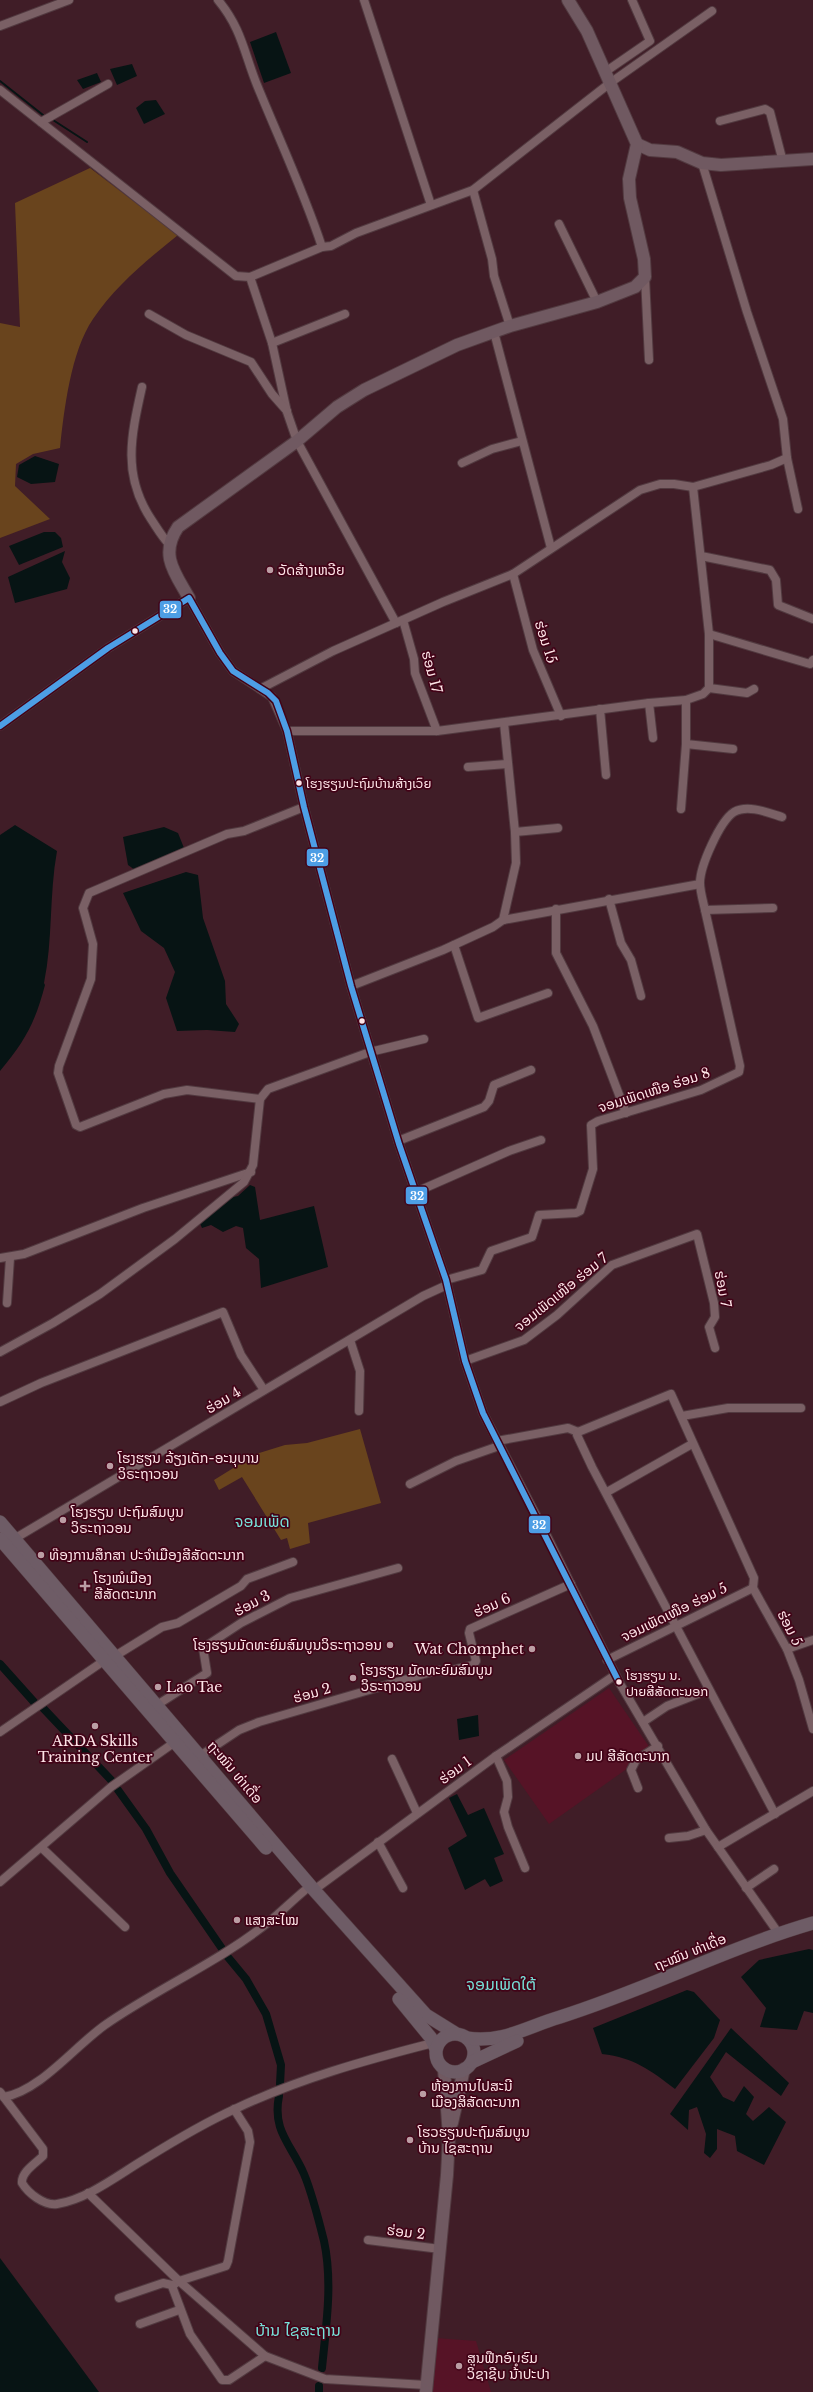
<svg xmlns="http://www.w3.org/2000/svg" width="813" height="2392" viewBox="0 0 813 2392" font-family="'Libre Baskerville','Noto Sans Lao',serif">
<style>
.built{fill:#561326}
.green{fill:#69441d}
.water{fill:#071414}
.lines{fill:none;stroke-linecap:round;stroke-linejoin:round}
.stream{stroke:#071414;stroke-width:2}
.canal{stroke:#071414;stroke-width:8}
.street-casing{stroke:#523a40;stroke-width:10}
.secondary-casing{stroke:#523a40;stroke-width:14}
.primary-casing{stroke:#523a40;stroke-width:14}
.street{stroke:#7a6065;stroke-width:8}
.secondary{stroke:#705961;stroke-width:12}
.primary{stroke:#6e5c66;stroke-width:13}
.bus-1-casing{stroke:#420317;stroke-width:9}
.bus-1{stroke:#4d9ee5;stroke-width:6}
.poi-dot{fill:#bb9ea4;stroke:#420317;stroke-width:1.5}
.bus-dot{fill:#fde4e7;stroke:#420317;stroke-width:1.5}
.labels{text-anchor:middle;dominant-baseline:central;stroke-width:3.5;stroke-linejoin:round;paint-order:stroke}
.bus-label{font-size:13px;fill:#fde4e7;stroke:#420317;text-anchor:start}
.poi-label{font-size:14px;fill:#fde4e7;stroke:#420317;text-anchor:start}
.street-label{font-size:14px;fill:#fde4e7;stroke:#420317}
.quarter-label{font-size:16px;fill:#77e2da;stroke:#420317}
.line-badge{stroke:#420317;stroke-width:1.5}
.badge-label{font-size:11px;text-anchor:middle;font-weight:bold;fill:#fff}
</style>
<rect width="100%" height="100%" fill="#401d27"/>
<g class="built">
<path d="M609 1688 652 1751 549 1824 504 1760Z"/>
<path d="M436 2338 476 2341 491 2392H431Z"/>
</g>
<g class="green">
<path d="M90 168 178 235C147 260 116 285 93 319 71 351 64 410 60 448L33 454 16 464 15 486 50 519 0 538V323L20 327 15 203Z"/>
<path d="M360 1429 381 1503 308 1523 310 1543 290 1549 287 1538 281 1540 242 1477 219 1490 214 1480 256 1454 285 1445 307 1443Z"/>
</g>
<g class="water">
<path d="M276 32 291 73 264 83 250 42Z"/>
<path d="M132 64 137 76 117 85 110 69Z"/>
<path d="M97 73 101 82 83 89 77 80Z"/>
<path d="M156 100 165 114 144 124 136 108 145 101Z"/>
<path d="M35 456 59 464 55 482 31 484 17 477 19 465Z"/>
<path d="M44 532H55L61 538 63 547 19 565 9 546Z"/>
<path d="M65 551 62 562 70 578 67 589 15 603 8 577Z"/>
<path d="M15 825 57 851C49 895 53 940 44 983L45 985C35 1023 25 1041 0 1071V835Z"/>
<path d="M164 827 178 833 184 848 135 870 128 865 123 837Z"/>
<path d="M186 872 198 875 203 918 225 981 226 1004 239 1024 235 1032 207 1030 177 1031 166 998 175 972 164 948 141 931 123 893Z"/>
<path d="M250 1185 255 1187 260 1220 314 1206 328 1267 261 1288 259 1259 246 1248 243 1228 236 1226 223 1232 211 1225 202 1228 198 1219 228 1198 238 1196Z"/>
<path d="M478 1715 479 1736 459 1740 457 1719Z"/>
<path d="M457 1794 468 1815 484 1808 504 1854 494 1858 503 1881 490 1887 485 1879 465 1890 448 1848 467 1836 449 1798Z"/>
<path d="M809 1949 813 1950V2013L804 2011 797 2030 760 2027 766 2008 741 1977 759 1960Z"/>
<path d="M687 1990 694 1992 720 2020 714 2038 675 2089C650 2070 635 2058 602 2054L593 2028Z"/>
<path d="M731 2028 789 2083 781 2096 726 2052 710 2077 723 2097 734 2102 744 2086 754 2097 746 2114 753 2121 769 2107 786 2122 764 2165 737 2151 735 2136 717 2129V2149L710 2158 704 2153 706 2134 697 2107 689 2110 688 2130 670 2114Z"/>
<path d="M0 2258 99 2392H0Z"/>
</g>
<g class="lines">
<g class="stream">
<path d="M0 81 43 115"/>
<path d="M53 120 87 142"/>
</g>
<g class="canal">
<path d="M0 1664 34 1702"/>
<path d="M43 1708 112 1781"/>
<path d="M118 1790 146 1829 170 1873 223 1950"/>
<path d="M227 1956 246 1979 266 2014 281 2065 280 2084"/>
<path d="M279 2096C272 2131 291 2144 304 2174 312 2193 319 2221 324 2241 333 2283 326 2326 322 2368"/>
<path d="M319 2386V2392"/>
</g>
<g class="street-casing">
<g id="street">
<path d="M218 0C242 29 244 53 257 85 279 139 304 192 322 247"/>
<path d="M364 0 431 205"/>
<path d="M0 26 69 0"/>
<path d="M605 72 650 41 632 0"/>
<path d="M0 90 236 276 250 277 272 343 287 412 297 441 396 623"/>
<path d="M720 121 765 109 770 112 783 162"/>
<path d="M41 122 108 84"/>
<path d="M702 163 747 312 783 419 787 458 798 509"/>
<path d="M473 190 492 259 494 276 510 326"/>
<path d="M559 224 597 302"/>
<path d="M250 277 322 247 331 246 356 233 473 190 610 83 712 11"/>
<path d="M645 277 649 360"/>
<path d="M149 314 186 335 251 362 272 394 287 411"/>
<path d="M494 332 551 548"/>
<path d="M272 343 345 314"/>
<path d="M142 387C131 436 122 475 151 519 157 528 162 537 169 544"/>
<path d="M462 463 492 449 522 441"/>
<path d="M701 556 770 570 776 580 778 605 813 619"/>
<path d="M513 574 533 650 561 716"/>
<path d="M403 620 414 659 415 673 437 731"/>
<path d="M709 634 810 664 813 660"/>
<path d="M709 688 747 693 754 689"/>
<path d="M260 689 333 651 443 602 513 574 640 490 660 484H674L693 487 771 465 787 458"/>
<path d="M649 703 653 738"/>
<path d="M600 709 606 775"/>
<path d="M504 723 515 832 558 828"/>
<path d="M0 726 108 648 189 598 220 653 233 671 272 697 287 731 304 807 351 986 399 1144 446 1280 465 1361 483 1413 549 1540 619 1682 706 1830 779 1934"/>
<path d="M287 731H437L649 703 686 700 703 694 709 688V634L693 487"/>
<path d="M686 744 733 749"/>
<path d="M468 767 507 764"/>
<path d="M304 807 244 831 227 834 89 893 83 908 93 944 91 979 59 1066 58 1073 76 1125 80 1127 164 1094 187 1090 260 1099 268 1089 370 1052 424 1039"/>
<path d="M681 809 686 744V700"/>
<path d="M609 899 621 943 631 960 641 996"/>
<path d="M773 908 705 910C703 901 700 891 700 883 700 866 720 821 734 812 748 804 769 813 782 817"/>
<path d="M556 909V953L593 1026 626 1113"/>
<path d="M503 920 516 863 515 832"/>
<path d="M454 945 478 1018 548 993"/>
<path d="M351 986 443 950 493 927 503 920 700 884"/>
<path d="M398 1141 484 1107 489 1101 494 1085 531 1070"/>
<path d="M416 1192 509 1151 541 1140"/>
<path d="M0 1258 24 1254 143 1208 251 1172"/>
<path d="M446 1280 482 1270 491 1251 532 1237 539 1215 576 1213 580 1211 593 1169 591 1125 598 1121 701 1090 739 1072 740 1066 705 910"/>
<path d="M7 1303 10 1258"/>
<path d="M350 1340 360 1371 359 1411"/>
<path d="M0 1352 53 1323 100 1294 175 1239 244 1182 253 1165 260 1099"/>
<path d="M465 1361 524 1340 557 1315 612 1265 697 1234 714 1303 715 1317 709 1327 715 1348"/>
<path d="M0 1402 41 1383 223 1312 241 1355 264 1390"/>
<path d="M682 1416 728 1408H801"/>
<path d="M497 1441 568 1428 578 1432"/>
<path d="M410 1484 456 1461 499 1446"/>
<path d="M607 1492 692 1444"/>
<path d="M14 1539 423 1296 447 1285"/>
<path d="M753 1588 754 1578 671 1394 578 1432 577 1435 592 1467 775 1814"/>
<path d="M753 1588 787 1649 799 1680 813 1729"/>
<path d="M787 1649 813 1640"/>
<path d="M115 1656 162 1627 178 1623 241 1586 247 1579 293 1562"/>
<path d="M607 1660 753 1588"/>
<path d="M157 1705 207 1673 203 1648 241 1623 290 1598 398 1568"/>
<path d="M643 1722 667 1706 708 1690"/>
<path d="M0 1732 105 1660"/>
<path d="M200 1756 239 1730 259 1722 438 1670 444 1672 473 1665 476 1661 469 1633 470 1629 571 1584"/>
<path d="M496 1756 507 1781 508 1797 504 1812 508 1827 525 1868"/>
<path d="M392 1759 417 1813"/>
<path d="M638 1788 631 1770 636 1760 658 1746"/>
<path d="M669 1838 688 1836 706 1830"/>
<path d="M378 1842 403 1888"/>
<path d="M718 1847 813 1791"/>
<path d="M42 1848 125 1927"/>
<path d="M0 1882 111 1787 175 1742"/>
<path d="M746 1888 774 1869"/>
<path d="M314 1890 496 1756 615 1675"/>
<path d="M0 2092 43 2149V2156C36 2163 21 2172 22 2183 28 2193 44 2206 57 2204 88 2199 118 2175 145 2159 174 2141 204 2123 235 2109 298 2079 366 2060 433 2043"/>
<path d="M4 2097C40 2091 75 2046 105 2025 158 1988 219 1962 270 1921 281 1912 292 1901 304 1891"/>
<path d="M234 2109 248 2131 250 2142 228 2261 226 2266 179 2281 172 2286 190 2334 222 2380H229L265 2356"/>
<path d="M88 2193 179 2281 265 2356 325 2379 426 2385"/>
<path d="M368 2240 440 2249"/>
<path d="M119 2298 163 2283 172 2285"/>
<path d="M140 2324 179 2310"/>
</g>
</g>
<g class="secondary-casing">
<g id="secondary">
<path d="M637 144 650 150 677 152 702 163 721 165 813 159"/>
<path d="M189 598C175 573 159 555 178 527L297 441 337 407 364 390 457 345 510 326 597 302 635 287 645 277 644 259 630 198 629 179 637 144 587 31 568 0"/>
<path d="M452 2123 464 2069"/>
<path d="M426 2392 447 2175 449 2136 444 2069"/>
</g>
</g>
<g class="primary-casing">
<g id="primary">
<path d="M0 1522 314 1890 426 2015 455 2033"/>
<path d="M0 1539 266 1848"/>
<path d="M399 1999 431 2038 436 2049"/>
<circle cx="455" cy="2053" r="19"/>
<path d="M467 2038C504 2043 526 2027 560 2017 646 1990 727 1948 813 1923"/>
<path d="M472 2062 517 2041"/>
</g>
</g>
<use href="#street" class="street"/>
<use href="#secondary" class="secondary"/>
<use href="#primary" class="primary"/>
<g class="bus-1-casing">
<path id="bus-1" d="M0 726 108 648 189 598 220 653 233 671 268 693 276 701 287 731 304 807 351 986 399 1144 446 1280 465 1361 483 1413 619 1682"/>
</g>
<use href="#bus-1" class="bus-1"/>
</g>
<g class="poi-dot">
<circle cx="270" cy="570" r="4"/>
<circle cx="110" cy="1466" r="4"/>
<circle cx="63" cy="1520" r="4"/>
<circle cx="41" cy="1555" r="4"/>
<path d="M83 1580h4v4h4v4h-4v4h-4v-4h-4v-4h4z"/>
<circle cx="390" cy="1645" r="4"/>
<circle cx="532" cy="1649" r="4"/>
<circle cx="353" cy="1678" r="4"/>
<circle cx="158" cy="1687" r="4"/>
<circle cx="95" cy="1726" r="4"/>
<circle cx="578" cy="1756" r="4"/>
<circle cx="237" cy="1920" r="4"/>
<circle cx="423" cy="2094" r="4"/>
<circle cx="410" cy="2140" r="4"/>
<circle cx="459" cy="2366" r="4"/>
</g>
<g class="bus-dot">
<circle cx="135" cy="631" r="3.5"/>
<circle cx="299" cy="783" r="3.5"/>
<circle cx="362" cy="1021" r="3.5"/>
<circle cx="619" cy="1682" r="3.5"/>
</g>
<g class="labels">
<g class="bus-label">
<text x="306" y="783">ໂຮງຮຽນປະຖົມບ້ານສ້າງເວົຍ</text>
<text x="626" y="1675">ໂຮງຮຽນ ນ.<tspan x="626" dy="16">ປາຍສີສັດຕະນອກ</tspan></text>
</g>
<g class="poi-label">
<text x="278" y="570">ວັດສ້າງເຫວີຍ</text>
<text x="118" y="1458">ໂຮງຮຽນ ລ້ຽງເດັກ-ອະນຸບານ<tspan x="118" dy="16">ວິຣະຖາວອນ</tspan></text>
<text x="71" y="1512">ໂຮງຮຽນ ປະຖົມສົມບູນ<tspan x="71" dy="16">ວິຣະຖາວອນ</tspan></text>
<text x="49" y="1555">ທ໊ອງການສຶກສາ ປະຈໍາເມືອງສີສັດຕະນາກ</text>
<text x="94" y="1578">ໂຮງໝໍເມືອງ<tspan x="94" dy="16">ສີສັດຕະນາກ</tspan></text>
<text x="382" y="1645" text-anchor="end">ໂຮງຮຽນມັດທະຍົມສົມບູນວິຣະຖາວອນ</text>
<text x="524" y="1649" text-anchor="end">Wat Chomphet</text>
<text x="361" y="1670">ໂຮງຮຽນ ມັດທະຍົມສົມບູນ<tspan x="361" dy="16">ວິຣະຖາວອນ</tspan></text>
<text x="166" y="1687">Lao Tae</text>
<text x="95" y="1741" text-anchor="middle">ARDA Skills<tspan x="95" dy="16">Training Center</tspan></text>
<text x="586" y="1756">ມປ ສີສັດຕະນາກ</text>
<text x="245" y="1920">ແສງສະໄໝ</text>
<text x="431" y="2086">ຫ້ອງການໄປສະນີ<tspan x="431" dy="16">ເມືອງສິສັດຕະນາກ</tspan></text>
<text x="418" y="2132">ໂຮວຮຽນປະຖົມສົມບູນ<tspan x="418" dy="16">ບ້ານ ໄຊສະຖານ</tspan></text>
<text x="467" y="2358">ສູນຟືກອົບຮົມ<tspan x="467" dy="16">ວິຊາຊີບ ນ້ໍາປະປາ</tspan></text>
</g>
<g class="street-label">
<text transform="translate(546 642) rotate(72)">ຮ່ອມ 15</text>
<text transform="translate(432 672) rotate(75)">ຮ່ອມ 17</text>
<text transform="translate(654 1090) rotate(-18)">ຈອມເພັດເໜືອ ຮ່ອມ 8</text>
<text transform="translate(723 1289) rotate(79)">ຮ່ອມ 7</text>
<text transform="translate(561 1292) rotate(-39)">ຈອມເພັດເໜືອ ຮ່ອມ 7</text>
<text transform="translate(223 1400) rotate(-31)">ຮ່ອມ 4</text>
<text transform="translate(252 1603) rotate(-28)">ຮ່ອມ 3</text>
<text transform="translate(492 1605) rotate(-24)">ຮ່ອມ 6</text>
<text transform="translate(674 1612) rotate(-26)">ຈອມເພັດເໜືອ ຮ່ອມ 5</text>
<text transform="translate(790 1628) rotate(63)">ຮ່ອມ 5</text>
<text transform="translate(312 1693) rotate(-16)">ຮ່ອມ 2</text>
<text transform="translate(455 1770) rotate(-36)">ຮ່ອມ 1</text>
<text transform="translate(235 1772) rotate(50)">ຖະໝົນ ທ່າເດື່ອ</text>
<text transform="translate(690 1952) rotate(-22)">ຖະໝົນ ທ່າເດື່ອ</text>
<text transform="translate(406 2232) rotate(7)">ຮ່ອມ 2</text>
</g>
<g class="quarter-label">
<text x="262" y="1521">ຈອມເພັດ</text>
<text x="501" y="1984">ຈອມເພັດໃຕ້</text>
<text x="298" y="2330">ບ້ານ ໄຊສະຖານ</text>
</g>
</g>
<g class="line-badge">
<rect x="159" y="600" width="23" height="19" rx="4" fill="#4d9ee5"/>
<rect x="306" y="848" width="23" height="19" rx="4" fill="#4d9ee5"/>
<rect x="405" y="1186" width="23" height="19" rx="4" fill="#4d9ee5"/>
<rect x="528" y="1515" width="23" height="19" rx="4" fill="#4d9ee5"/>
</g>
<g class="badge-label">
<text x="170" y="613">32</text>
<text x="317" y="862">32</text>
<text x="417" y="1200">32</text>
<text x="539" y="1529">32</text>
</g>
</svg>
